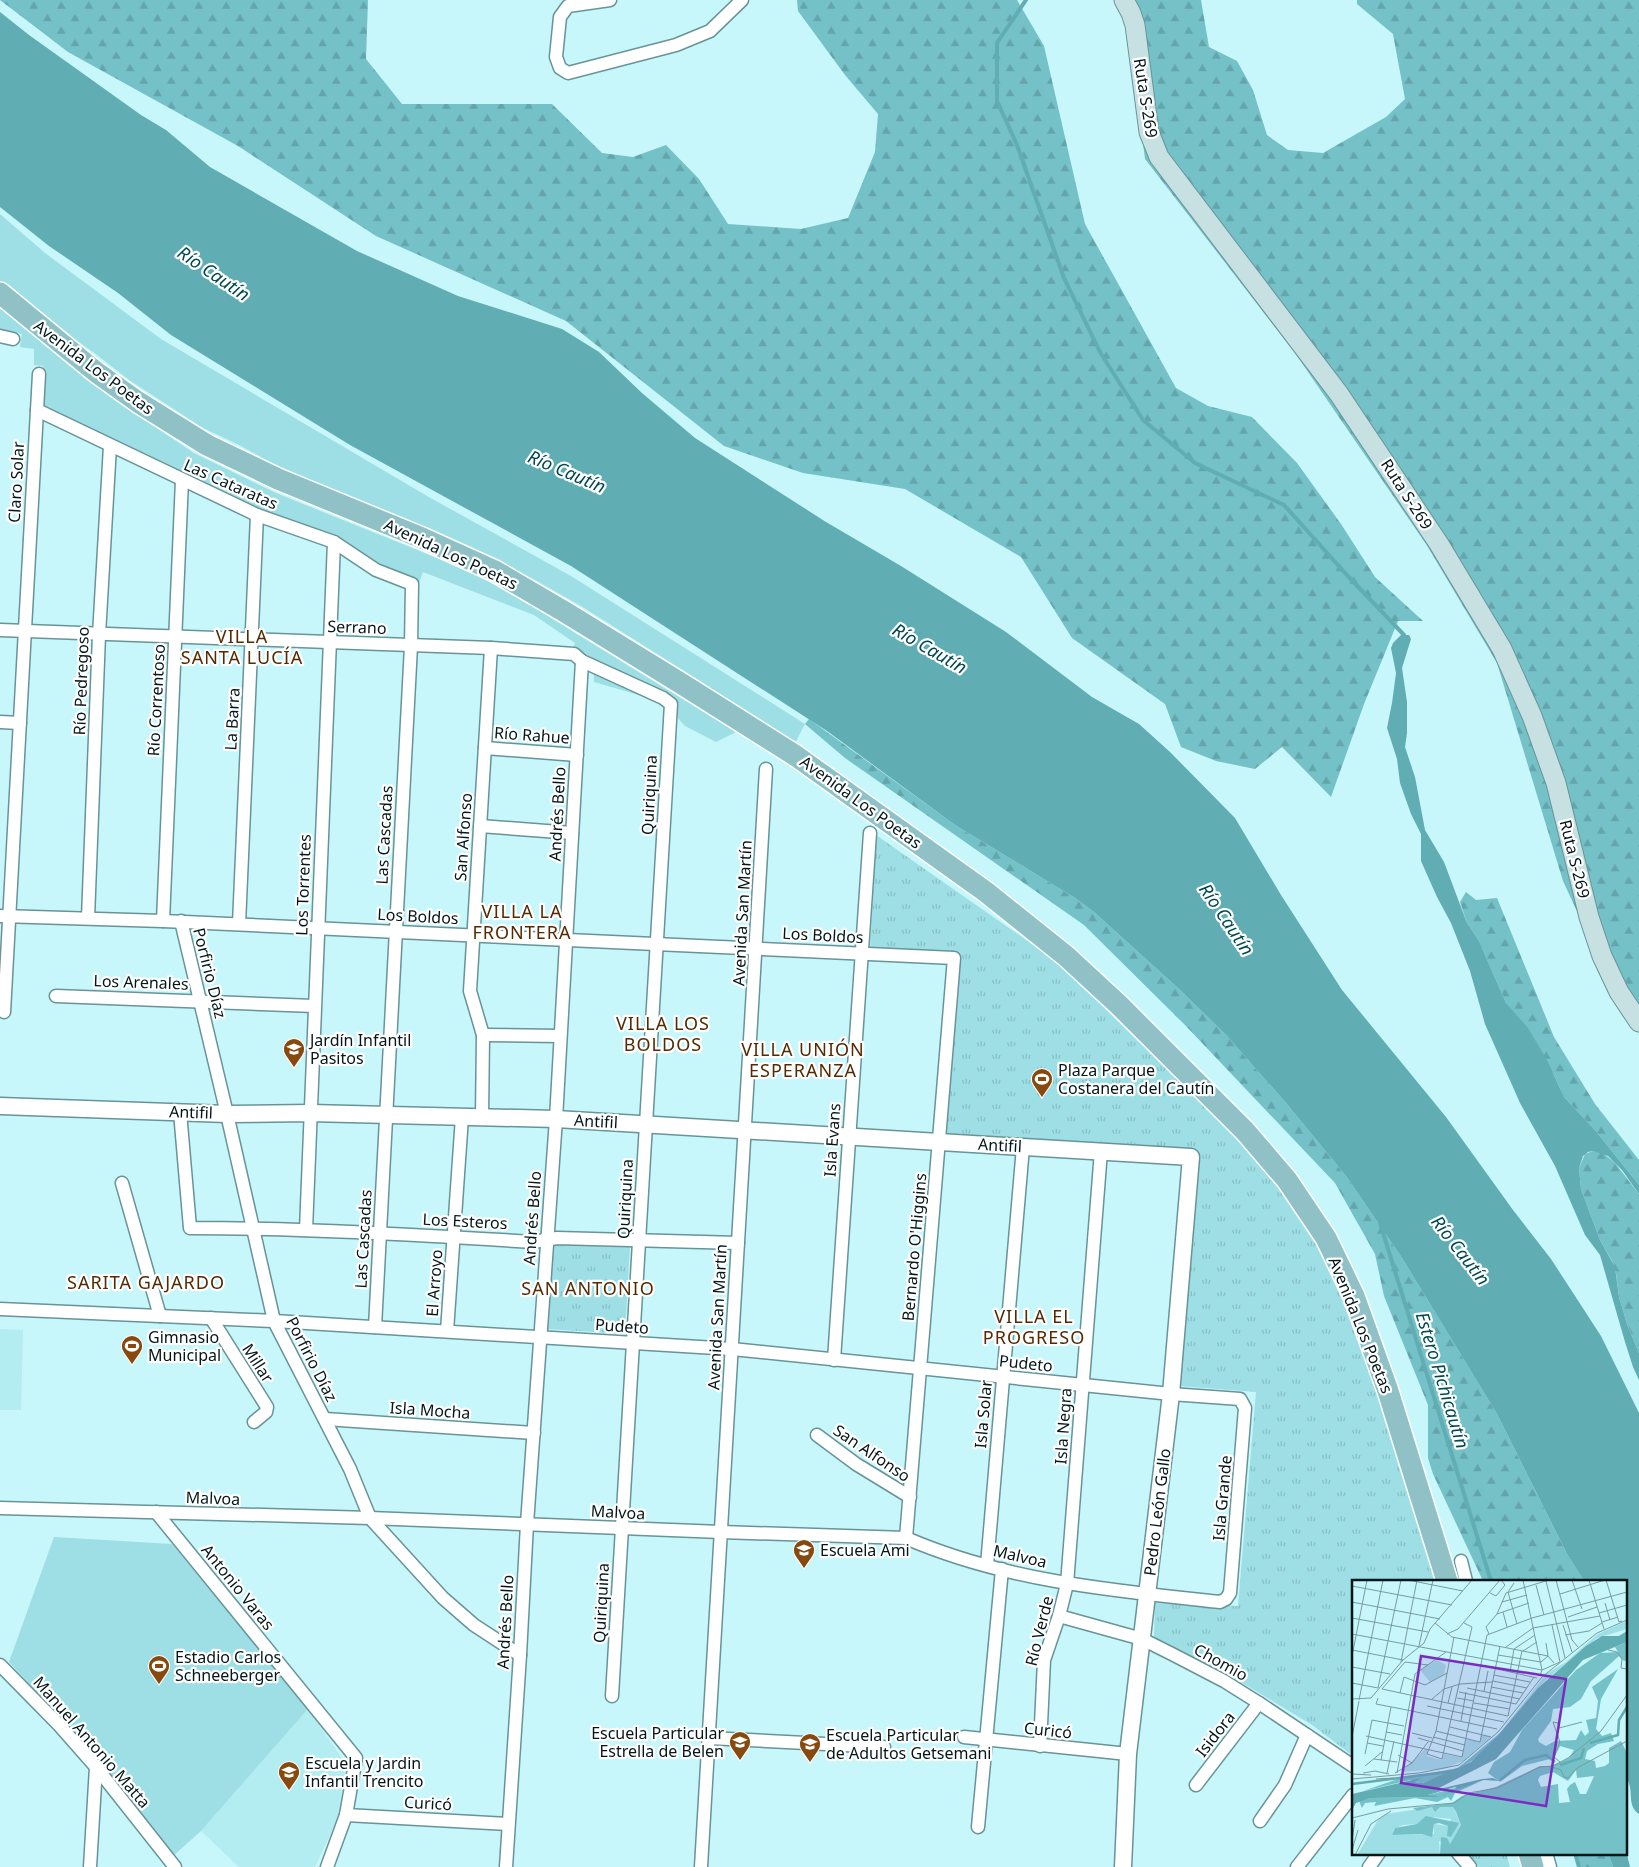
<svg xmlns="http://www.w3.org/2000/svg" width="1639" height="1867" viewBox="0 0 1639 1867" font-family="'Noto Sans',sans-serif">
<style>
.built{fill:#b3edf2}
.grass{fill:#9edfe5}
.forest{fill:url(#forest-firs)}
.park{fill:url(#park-tufts)}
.water{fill:#61adb4}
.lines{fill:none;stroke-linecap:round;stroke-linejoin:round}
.stream{stroke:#61adb4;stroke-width:4}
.minor-casing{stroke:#689498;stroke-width:15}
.tertiary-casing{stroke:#689498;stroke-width:19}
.secondary-casing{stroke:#689498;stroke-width:21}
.primary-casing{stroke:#fff;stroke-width:24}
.minor{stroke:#fff;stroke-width:12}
.tertiary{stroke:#fff;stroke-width:16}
.secondary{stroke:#c7e0e2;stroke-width:19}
.primary{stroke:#8fc1c6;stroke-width:21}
.labels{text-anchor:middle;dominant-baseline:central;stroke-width:4.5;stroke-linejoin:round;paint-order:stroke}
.street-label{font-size:16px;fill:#041617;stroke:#fff}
.poi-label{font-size:16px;fill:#041617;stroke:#fff;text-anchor:start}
.water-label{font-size:18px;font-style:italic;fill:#00494f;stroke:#fff}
.neighbourhood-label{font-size:18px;letter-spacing:1px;fill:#552a01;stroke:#fff}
.inset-river{fill:none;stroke:#61adb4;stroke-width:2.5}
.inset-road{fill:none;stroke:#799ca0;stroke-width:1}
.view{fill:#7b2cbf;fill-opacity:0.15;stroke:#7b2cbf;stroke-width:2.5}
.inset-edge{fill:none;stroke:#041617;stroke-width:2.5}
</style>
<defs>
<pattern id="forest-firs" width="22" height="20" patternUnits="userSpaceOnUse" patternTransform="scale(1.25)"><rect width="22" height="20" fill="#74c1c8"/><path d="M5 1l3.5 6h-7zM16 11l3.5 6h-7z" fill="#63a5ab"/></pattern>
<pattern id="park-tufts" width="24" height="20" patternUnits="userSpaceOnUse" patternTransform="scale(1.25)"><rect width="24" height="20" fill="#9edfe5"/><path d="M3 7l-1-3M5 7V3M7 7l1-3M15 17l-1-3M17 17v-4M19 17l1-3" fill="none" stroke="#86bfc4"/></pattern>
</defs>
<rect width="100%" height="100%" fill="#c7f6fb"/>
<g class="built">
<path d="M0 1329 23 1330 21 1410H0Z"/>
<path d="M308 1709 346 1764 338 1818 315 1867H239L201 1831Z"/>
</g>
<g class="grass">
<path d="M0 214 45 253 161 339 427 496 571 576 805 724 794 745 700 681 581 606 533 579 429 529 381 512 272 463 239 445 203 428 129 380 93 352 27 307 0 284Z"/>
<path d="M0 305 115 400 194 453 276 493 472 572 538 610 736 732 716 742 685 726 663 702 594 682C594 661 594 655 573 648L575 643 534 615 423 572 419 583 111 442 40 404 43 366 34 365V349L20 347 22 334 0 329Z"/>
<path d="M54 1537 172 1544 308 1709 201 1831 173 1856 96 1759 9 1662Z"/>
</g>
<g class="forest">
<path d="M0 0H368L366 59 402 104H552L602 153 633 157 666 145 699 179 728 224 801 229 848 218 875 152 878 114 845 75 798 11 797 0H1017L1044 46 1085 224 1176 388 1208 406 1252 417 1297 463 1341 524 1375 577 1423 621H1398L1364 704 1331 797 1282 747 1255 769 1216 761 1181 747 1165 704 1072 638 1021 557 905 489 803 473 724 446 566 321 376 236 238 146 68 52Z"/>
<path d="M1115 0H1201L1209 47 1237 61 1253 90 1267 135 1288 150 1323 153 1386 117 1405 99 1393 34 1357 4V0H1639V1025L1601 963 1563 881 1497 663 1426 544 1295 353 1145 159 1127 18Z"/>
<path d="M809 719 955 825 1075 898 1094 912 1179 989 1226 1035 1286 1103 1346 1176 1402 1258 1497 1414 1567 1554 1584 1581H1483L1433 1474 1428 1458V1405L1384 1296 1375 1254 1335 1183 1185 1025 1084 925 845 758 805 724Z"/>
<path d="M1466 892 1476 900 1497 898 1554 1037 1595 1104 1639 1160V1185L1595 1130 1564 1097 1554 1075 1506 1003 1479 941 1467 923 1460 902Z"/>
<path d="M1593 1151 1603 1153 1615 1163 1639 1194V1353L1627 1324 1619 1297 1616 1273 1612 1261 1600 1240 1581 1189 1579 1168 1585 1154Z"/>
<path d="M1575 1853H1608L1613 1867H1579Z"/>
</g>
<g class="park">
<path d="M876 835 1055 960 1229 1129 1242 1135 1323 1246 1349 1299 1440 1581H1353V1756L1312 1725 1223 1671 1154 1641 1155 1603 1238 1606 1256 1392 1179 1386 1197 1155 946 1138 957 955 870 952Z"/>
<path d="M552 1241 630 1246 625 1334 547 1329Z"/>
<path d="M1468 1853H1506L1510 1867H1479Z"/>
</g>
<g class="water">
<path d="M0 12 29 35 141 115 166 130 210 167 357 251 458 296 562 329 599 352 642 393 695 438 826 522 901 566 1006 632 1092 697 1139 724 1170 752 1235 818 1281 895 1342 990 1446 1117 1513 1210 1551 1259 1601 1336 1639 1413V1814C1625 1804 1636 1790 1625 1776V1581H1584L1567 1554 1497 1414 1402 1258 1346 1176 1286 1103 1226 1035 1179 989 1094 912 1075 898 955 825 827 731 571 566 350 445 171 335 118 293 49 246 0 207Z"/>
<path d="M1401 635H1409L1411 639 1402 668 1407 702V733L1405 747 1415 777 1425 830 1444 862 1467 923 1479 941 1506 1003 1528 1028 1547 1060 1564 1097 1595 1130 1639 1185V1194L1622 1170 1608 1156 1593 1151 1588 1152 1583 1156 1579 1168 1581 1189 1600 1240 1615 1267 1619 1297 1627 1324 1639 1353V1380L1633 1367 1625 1342 1600 1255 1585 1235 1555 1166 1520 1103 1485 1024 1470 971 1451 923 1437 897 1421 861V834L1411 814 1400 783 1397 759 1387 728 1392 703 1396 673 1391 648 1393 643Z"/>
<path d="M1625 1846 1630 1867H1613L1608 1853H1625Z"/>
</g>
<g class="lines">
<g class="stream">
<path d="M1026 0 997 43V101L1017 145 1064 278 1100 352 1143 420 1195 463 1284 505 1345 573 1404 635V638"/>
<path d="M1380 1223 1491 1581"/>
<path d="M1575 1853 1579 1867"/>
</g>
<g class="minor-casing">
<g id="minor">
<path d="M610 0 568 6 560 17 556 57 560 68 568 73 676 45 710 31 742 0"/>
<path d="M0 336 13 339"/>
<path d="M37 410 257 515 334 542 376 570 412 584 411 646 375 1327"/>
<path d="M0 630 491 648 574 654 582 661 663 698 671 704 612 1696"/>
<path d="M0 722 20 723"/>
<path d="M485 748 577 755"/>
<path d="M480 826 572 833"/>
<path d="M0 916 163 921 954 958 906 1538"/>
<path d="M88 918 99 635 110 446"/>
<path d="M163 921 182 480"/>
<path d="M181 921 227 1114 274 1321 350 1469 370 1518 443 1598 474 1625 520 1655"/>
<path d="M239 924 257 515"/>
<path d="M56 996 314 1006"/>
<path d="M4 1012 39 374"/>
<path d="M483 1035 560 1036"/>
<path d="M180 1112 190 1228C305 1228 419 1235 533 1242L557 1238 738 1243"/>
<path d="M482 1117 483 1035 470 991 491 648"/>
<path d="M122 1183 160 1316"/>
<path d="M306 1230 334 542"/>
<path d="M0 1309 274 1321 732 1349 1171 1394 1240 1399 1245 1408 1230 1593 1226 1599 1220 1602C1114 1591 1005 1581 906 1538L721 1532 370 1518 0 1508"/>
<path d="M211 1318 267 1407 266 1412 254 1422"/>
<path d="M447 1331 462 1117"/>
<path d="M834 1360 870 833"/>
<path d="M325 1419 534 1433"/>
<path d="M817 1435 856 1464 910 1497"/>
<path d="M156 1512 356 1758 346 1815 327 1867"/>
<path d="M1461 1561 1466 1581"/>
<path d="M987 1565 1023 1147"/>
<path d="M1059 1616 1142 1639 1172 1654 1224 1681 1259 1703 1353 1766"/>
<path d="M0 1665 59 1725 96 1767 175 1867"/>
<path d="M964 1737 1128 1754"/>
<path d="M709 1738 884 1747"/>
<path d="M1040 1746 1044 1660 1059 1616 1067 1584 1101 1151"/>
<path d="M1196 1785 1259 1703"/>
<path d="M346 1815 508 1824"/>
<path d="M1260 1821 1285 1785 1307 1735"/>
<path d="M978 1827 1002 1569"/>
<path d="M1458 1853 1470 1867"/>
<path d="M1546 1853 1550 1867"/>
<path d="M90 1867 96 1767"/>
<path d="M506 1867 520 1655 527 1524 556 1119 582 661"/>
<path d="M701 1867 766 769"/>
<path d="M1297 1867 1353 1795"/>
<path d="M1369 1867 1379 1853"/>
</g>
</g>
<g class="tertiary-casing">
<path id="tertiary" d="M0 1106 227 1114 310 1113 556 1119 1191 1157 1171 1394 1128 1754 1123 1867"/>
</g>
<g class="secondary-casing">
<path id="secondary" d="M1124 0 1131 13 1135 25 1149 132 1159 157 1339 394 1439 544 1502 649 1532 716 1556 783 1589 917 1602 956 1619 992 1639 1022"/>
</g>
<g class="primary-casing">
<g id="primary">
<path d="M0 293 96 372 138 402 207 445 278 479 422 538 495 571 565 612 682 684 796 756 986 892 1066 956 1119 1005 1245 1131 1287 1180 1326 1238 1354 1296 1388 1391 1447 1581"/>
<path d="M1529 1853 1533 1867"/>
</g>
</g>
<use href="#minor" class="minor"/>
<use href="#tertiary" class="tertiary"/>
<use href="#secondary" class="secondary"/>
<use href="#primary" class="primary"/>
</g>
<defs>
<g id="school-pin" transform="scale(1.125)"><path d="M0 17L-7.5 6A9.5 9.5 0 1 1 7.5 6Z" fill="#88490e" stroke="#fff"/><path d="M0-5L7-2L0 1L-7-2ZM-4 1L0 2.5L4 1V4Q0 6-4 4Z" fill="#fff"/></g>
<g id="stadium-pin" transform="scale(1.125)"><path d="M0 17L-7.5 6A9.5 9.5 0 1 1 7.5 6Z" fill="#88490e" stroke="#fff"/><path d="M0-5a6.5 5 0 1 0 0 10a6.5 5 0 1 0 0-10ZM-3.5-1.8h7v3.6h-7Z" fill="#fff"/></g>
</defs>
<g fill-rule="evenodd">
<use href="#school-pin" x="294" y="1049"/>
<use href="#stadium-pin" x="1042" y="1079"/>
<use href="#stadium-pin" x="132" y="1346"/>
<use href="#school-pin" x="804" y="1550"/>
<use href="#stadium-pin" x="159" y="1666"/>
<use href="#school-pin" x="740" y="1742"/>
<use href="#school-pin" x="810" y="1744"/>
<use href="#school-pin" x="289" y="1772"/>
</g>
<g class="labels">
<g class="street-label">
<text transform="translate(1146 98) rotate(81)">Ruta S-269</text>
<text transform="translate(94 367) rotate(37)">Avenida Los Poetas</text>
<text transform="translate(16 482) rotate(-87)">Claro Solar</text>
<text transform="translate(231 484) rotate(24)">Las Cataratas</text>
<text transform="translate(1407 494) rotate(57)">Ruta S-269</text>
<text transform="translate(451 554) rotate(25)">Avenida Los Poetas</text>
<text transform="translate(357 627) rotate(2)">Serrano</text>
<text transform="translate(81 681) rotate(-88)">Río Pedregoso</text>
<text transform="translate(156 700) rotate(-87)">Río Correntoso</text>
<text transform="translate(232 719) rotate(-87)">La Barra</text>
<text transform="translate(532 735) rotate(4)">Río Rahue</text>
<text transform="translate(649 795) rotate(-87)">Quiriquina</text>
<text transform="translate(861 802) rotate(36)">Avenida Los Poetas</text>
<text transform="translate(557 814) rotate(-87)">Andrés Bello</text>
<text transform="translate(384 835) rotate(-87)">Las Cascadas</text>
<text transform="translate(463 837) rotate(-86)">San Alfonso</text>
<text transform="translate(1575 859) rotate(76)">Ruta S-269</text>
<text transform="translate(303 885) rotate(-88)">Los Torrentes</text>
<text transform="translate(742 913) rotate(-87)">Avenida San Martín</text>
<text transform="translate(418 916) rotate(3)">Los Boldos</text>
<text transform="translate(823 935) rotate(3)">Los Boldos</text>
<text transform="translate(210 973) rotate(76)">Porfirio Díaz</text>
<text transform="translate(141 982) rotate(2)">Los Arenales</text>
<text transform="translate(191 1112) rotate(2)">Antifil</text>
<text transform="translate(596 1121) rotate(3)">Antifil</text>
<text transform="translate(832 1140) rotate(-86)">Isla Evans</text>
<text transform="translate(1000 1145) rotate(3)">Antifil</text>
<text transform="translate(625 1199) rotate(-87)">Quiriquina</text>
<text transform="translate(532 1218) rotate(-86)">Andrés Bello</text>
<text transform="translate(465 1221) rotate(3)">Los Esteros</text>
<text transform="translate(363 1239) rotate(-87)">Las Cascadas</text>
<text transform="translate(914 1247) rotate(-85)">Bernardo O'Higgins</text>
<text transform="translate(434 1283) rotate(-86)">El Arroyo</text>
<text transform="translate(717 1317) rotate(-87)">Avenida San Martín</text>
<text transform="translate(1361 1325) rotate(68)">Avenida Los Poetas</text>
<text transform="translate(622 1326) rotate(4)">Pudeto</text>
<text transform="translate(312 1359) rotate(63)">Porfirio Díaz</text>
<text transform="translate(258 1363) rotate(57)">Millar</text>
<text transform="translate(1026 1363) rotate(6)">Pudeto</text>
<text transform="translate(430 1410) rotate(4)">Isla Mocha</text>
<text transform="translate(983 1414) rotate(-85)">Isla Solar</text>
<text transform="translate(1063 1426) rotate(-86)">Isla Negra</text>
<text transform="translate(872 1453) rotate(34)">San Alfonso</text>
<text transform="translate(213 1498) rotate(2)">Malvoa</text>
<text transform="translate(1222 1498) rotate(-85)">Isla Grande</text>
<text transform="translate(618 1512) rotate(3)">Malvoa</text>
<text transform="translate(1157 1512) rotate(-83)">Pedro León Gallo</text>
<text transform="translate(1020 1556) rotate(13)">Malvoa</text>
<text transform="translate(238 1587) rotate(51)">Antonio Varas</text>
<text transform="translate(601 1603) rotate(-87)">Quiriquina</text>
<text transform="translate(505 1622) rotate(-87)">Andrés Bello</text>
<text transform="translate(1039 1631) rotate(-76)">Río Verde</text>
<text transform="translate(1221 1662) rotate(29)">Chomio</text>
<text transform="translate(1048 1730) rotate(6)">Curicó</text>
<text transform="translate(1215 1734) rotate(-52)">Isidora</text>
<text transform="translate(92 1742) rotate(49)">Manuel Antonio Matta</text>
<text transform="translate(428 1803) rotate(3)">Curicó</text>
</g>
<g class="poi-label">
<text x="310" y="1040">Jardín Infantil<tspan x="310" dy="18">Pasitos</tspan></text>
<text x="1058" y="1070">Plaza Parque<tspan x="1058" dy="18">Costanera del Cautín</tspan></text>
<text x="148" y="1337">Gimnasio<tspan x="148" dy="18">Municipal</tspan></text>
<text x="820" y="1550">Escuela Ami</text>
<text x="175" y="1657">Estadio Carlos<tspan x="175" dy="18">Schneeberger</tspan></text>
<text x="724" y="1733" text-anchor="end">Escuela Particular<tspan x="724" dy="18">Estrella de Belen</tspan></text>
<text x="826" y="1735">Escuela Particular<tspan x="826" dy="18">de Adultos Getsemani</tspan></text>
<text x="305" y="1763">Escuela y Jardin<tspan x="305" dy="18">Infantil Trencito</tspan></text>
</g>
<g class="water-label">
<text transform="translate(214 273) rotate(34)">Río Cautín</text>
<text transform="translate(567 471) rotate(23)">Río Cautín</text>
<text transform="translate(930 648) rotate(30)">Río Cautín</text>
<text transform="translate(1227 919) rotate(56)">Río Cautín</text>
<text transform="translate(1461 1250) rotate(52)">Río Cautín</text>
<text transform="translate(1443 1380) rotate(73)">Estero Pichicautín</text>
</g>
<g class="neighbourhood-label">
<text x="242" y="636">VILLA<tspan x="242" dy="21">SANTA LUCÍA</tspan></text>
<text x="522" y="911">VILLA LA<tspan x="522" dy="21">FRONTERA</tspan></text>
<text x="663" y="1023">VILLA LOS<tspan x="663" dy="21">BOLDOS</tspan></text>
<text x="803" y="1049">VILLA UNIÓN<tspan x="803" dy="21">ESPERANZA</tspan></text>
<text x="146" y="1282">SARITA GAJARDO</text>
<text x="588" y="1288">SAN ANTONIO</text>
<text x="1034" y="1316">VILLA EL<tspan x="1034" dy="21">PROGRESO</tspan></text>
</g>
</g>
<g transform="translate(1352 1580)">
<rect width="275" height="275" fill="#c7f6fb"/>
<path d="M275 41V49L245 58 194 100 151 149 194 94 214 82 246 54ZM85 80 94 85 92 94 78 102 68 90ZM80 227 85 231 87 227H101L109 245 98 264 87 261 88 275H5L26 240 34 234ZM81 237 99 239 96 246 82 244V254L40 255 42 249 51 245 65 244Z" fill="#9edfe5" fill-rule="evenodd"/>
<path d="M275 62V80L272 81 267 76 239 101 229 119 218 127 201 129 199 141 186 159 187 162 194 166 203 161 224 160 229 150 233 156 237 152 234 140 244 138 246 121 240 107 266 89 249 119 244 149 250 156 259 153 262 161 246 164 235 171 233 179 243 181 244 188 253 186 257 183V168L269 161 275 173V275H88L89 257 95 258 98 264 109 245 104 232 101 227H88L83 232 80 227 65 231 61 228 100 223 110 216 144 207 188 186H199L217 178 222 170 208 166 202 178 170 186 148 202 136 193 142 182 158 172 170 150 224 90 248 73 266 72 263 67ZM224 190 225 198 242 196 234 214H228L223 202 218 205 215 209 218 222 207 223 206 204 189 207 186 200 188 196 201 192 216 201ZM148 153 123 179 99 193 70 203 58 200 11 211 46 199 106 188ZM127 202 103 213 99 221 96 217 85 222 63 218 22 226 24 222 13 223 10 228 7 221 18 218 84 217 76 215ZM74 236 107 243 99 257 95 256 96 246 87 243 82 244 80 257 70 254 40 255 43 248 65 244Z" fill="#74c1c8" fill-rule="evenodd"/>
<path d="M129 155 139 157 111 181 91 189 49 192 73 169H76L75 176 90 180 92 174 110 178 114 159 128 162Z" fill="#9edfe5"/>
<path d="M275 51V62L231 80 144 179 83 210 130 199 141 198 147 201 132 200 84 217 18 218 4 223 0 230V214L69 198 63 202 71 203 119 182 147 154 186 108 234 66 250 56H267ZM103 207 105 208 101 212 87 216 76 215Z" fill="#61adb4" fill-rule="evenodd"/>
<path class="inset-river" d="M238 163 266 155 267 140 275 127M208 185 229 178 232 168M148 200 173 180 194 175 203 182M0 204 102 191"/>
<path class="inset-road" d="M56 0 111 11M171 0 190 90 188 96M204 0 220 60 226 67M220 0 230 29M237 0 252 49M254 0 267 42 270 41M194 1 213 78M162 3 156 12 165 44M184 5 192 35M0 6 100 25M138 13 144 16 153 5 149 0M208 14 253 0M0 22 88 39M150 22 175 15M253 23 258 40M151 32 155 47M247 33 275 25M145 34 154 13 197 0M216 37 245 27M0 38 76 52M250 42 266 37M83 43 100 57 196 76 202 83M211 45 220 72M0 54 190 90M95 54 106 49 148 0M137 54 134 47 145 34 177 23M213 55 237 51 250 43M102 57 84 151 75 174 90 179 120 47 112 43M67 66 81 0M154 67 181 48 248 36M0 70 51 80M256 70 265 72 270 79 269 88 275 89M171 71 185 62M146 75 189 82 196 76 194 63M0 76 15 0M49 82 65 0M76 85 53 82 30 109 156 136M0 87 38 94M136 87 185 98M190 90 208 82 200 45M158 92 162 69 183 55M142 95 178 102M141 101 175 108M0 103 26 108 49 0M139 107 171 113M115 108 168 119M132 111 136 91M107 112 164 124 182 97M48 113 52 97 73 105 95 93M26 118 24 124 55 130M105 118 122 121M0 119 19 118 51 80 72 63 78 49 120 0M80 119 92 109 108 104 140 102M7 120 31 0M96 123 100 107M122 123 158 129M75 126 152 142M55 130 145 149M156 136 170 71M109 141 114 112M98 147 139 157M84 151 128 162 148 66M34 152 50 155M60 153 80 158M14 156 110 177 135 55 180 38 275 12M0 157 7 121M81 157 113 165M66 158 111 171M15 163 31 166M13 174 20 140 52 146M46 175 60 183M22 179 45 182M29 180 39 127M208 182 202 177 208 162 201 142 206 143 207 148 230 142M13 186 30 172M200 187 209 190 212 197 216 198 225 188 275 161M11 193 23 191 37 194M35 193 42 161M43 193 60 183 76 162M45 193 63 94 94 72M0 194 19 195M0 199 67 193 107 185 146 152 190 97 245 53 275 40M24 199 42 198M0 238 36 229 102 223 117 213 145 208 188 187 201 186 216 178 249 151 275 115M0 261 3 240M0 270 6 250M3 275 19 244 39 231"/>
<path class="view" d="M69 76 214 99 194 226 49 203Z"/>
<rect width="275" height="275" class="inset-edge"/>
</g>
</svg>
